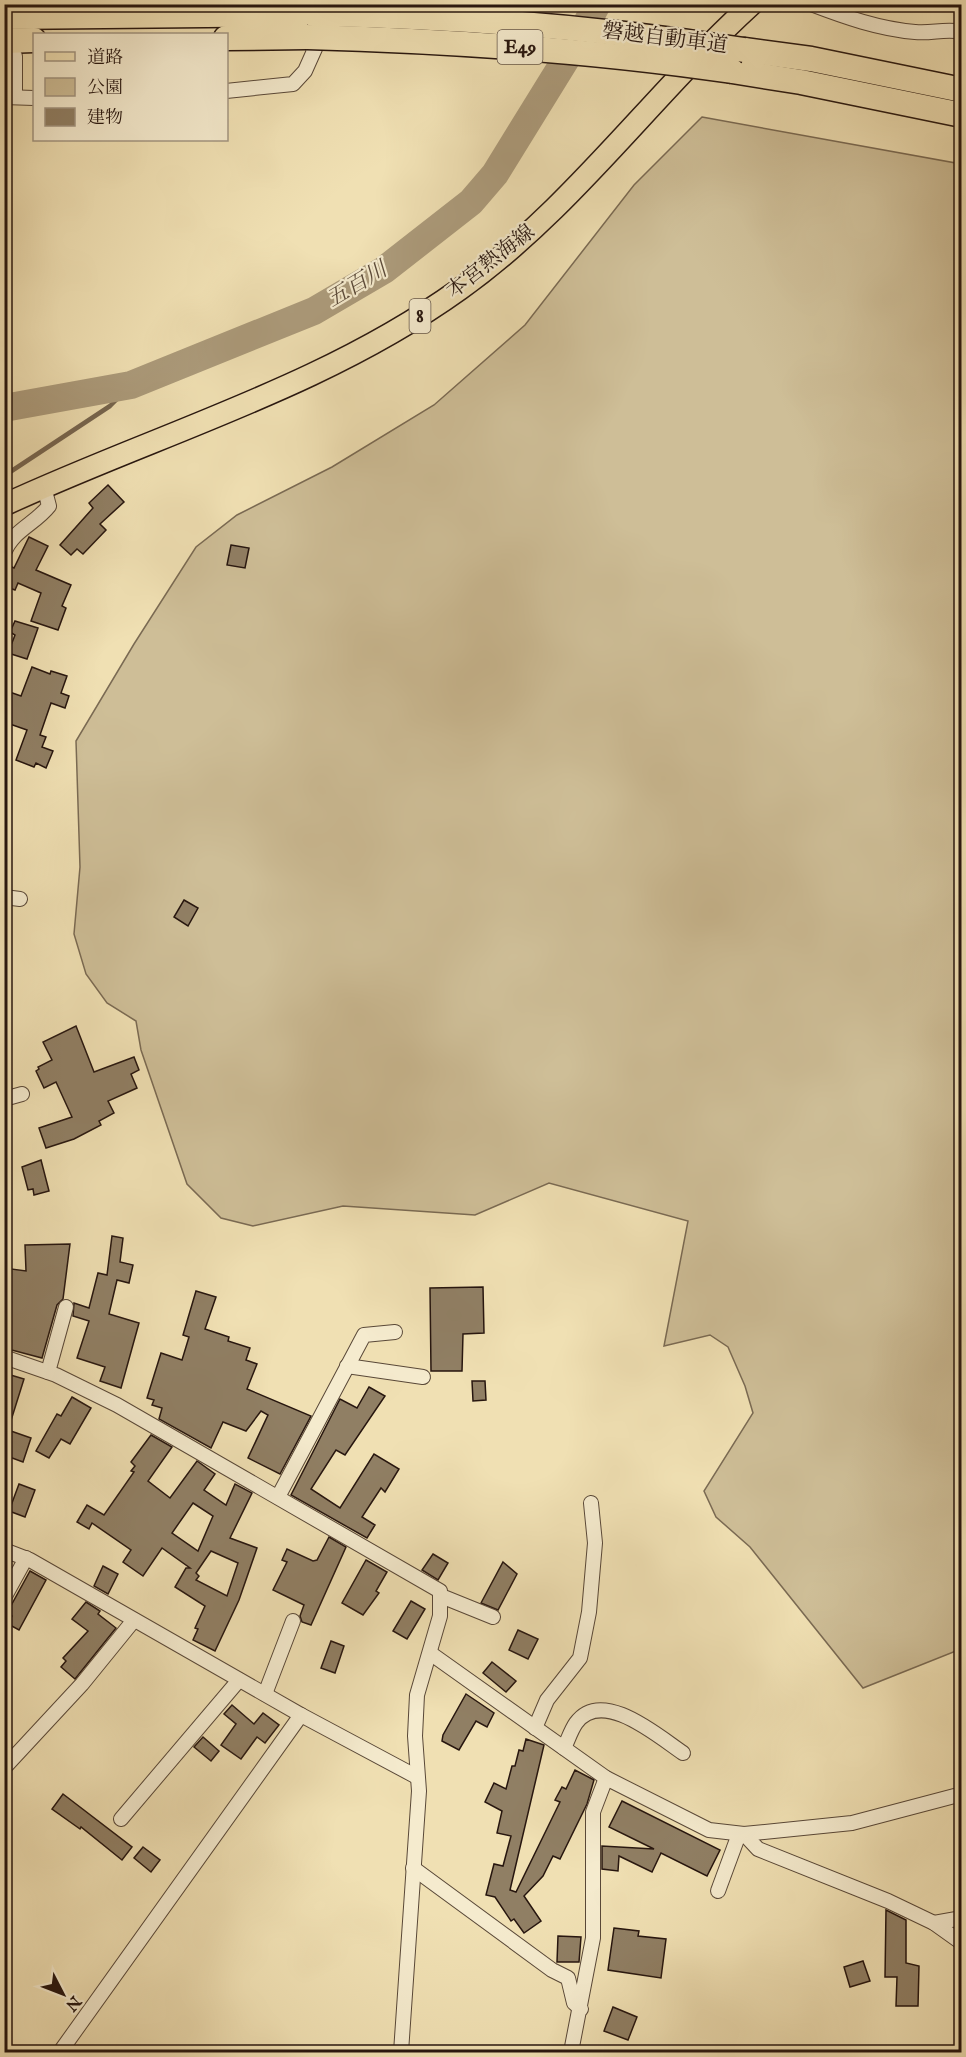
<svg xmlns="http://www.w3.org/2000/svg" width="966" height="2057" viewBox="0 0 966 2057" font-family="'IM FELL English','Noto Serif JP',serif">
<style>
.green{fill:#cebe97;stroke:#7a6a53;stroke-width:1.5}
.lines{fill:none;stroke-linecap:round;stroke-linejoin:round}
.stream{stroke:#776650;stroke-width:4.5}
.river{stroke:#ac9b7b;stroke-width:28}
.building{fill:#907f64;stroke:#27160f;stroke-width:1.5;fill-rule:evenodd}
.minor-casing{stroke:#594838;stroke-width:16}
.primary-casing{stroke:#27160f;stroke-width:24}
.motorway-casing{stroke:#27160f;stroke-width:27}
.minor{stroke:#f5ebce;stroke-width:14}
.primary{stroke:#f0e0b3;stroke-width:21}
.motorway{stroke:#f0e0b3;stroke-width:24}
.motorway-bridge-casing{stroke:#27160f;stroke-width:27;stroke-linecap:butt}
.motorway-bridge{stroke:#f0e0b3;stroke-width:24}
.labels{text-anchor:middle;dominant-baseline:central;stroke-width:4.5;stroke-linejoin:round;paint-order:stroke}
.shield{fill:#f5ebce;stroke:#655648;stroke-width:1.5}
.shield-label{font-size:20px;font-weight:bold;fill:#27160f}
.street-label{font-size:21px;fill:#27160f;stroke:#f5ebce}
.water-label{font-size:22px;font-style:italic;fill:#5c4b3a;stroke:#f5ebce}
</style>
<rect width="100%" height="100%" fill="#f0e0b3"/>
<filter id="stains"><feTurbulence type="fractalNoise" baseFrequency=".00333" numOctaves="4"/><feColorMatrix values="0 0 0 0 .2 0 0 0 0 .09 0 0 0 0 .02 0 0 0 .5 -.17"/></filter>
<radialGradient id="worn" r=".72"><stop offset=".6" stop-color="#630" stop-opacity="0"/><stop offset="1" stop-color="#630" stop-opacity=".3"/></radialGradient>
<path class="green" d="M702 117 961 164V1649L863 1688 750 1547 716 1517 704 1491 753 1413 745 1386 728 1347 710 1335 664 1346 688 1221 549 1183 475 1215 343 1206 253 1226 221 1218 187 1184 141 1050 136 1021 107 1003 86 974 74 934 80 867 76 741 134 644 196 547 237 515 332 467 434 405 525 325 634 185Z"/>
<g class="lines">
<path class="stream" d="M4 476 110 406 131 385"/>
<path class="river" d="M4 408 131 385 314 311 384 270 471 202 495 174 579 38 597 4"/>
</g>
<g class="building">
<path d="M108 485 124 502 100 524 106 530 83 554 77 549 71 555 60 545 93 508 89 503Z"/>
<path d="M29 537 48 546 36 570 71 585 62 606 66 608 58 630 31 621 41 593 18 583 15 590 4 586 10 566 14 568Z"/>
<path d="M231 545 249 548 245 568 227 565Z"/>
<path d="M15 621 38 628 27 659 8 653 15 635 10 632Z"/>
<path d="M32 667 50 674 51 671 67 676 61 693 69 696 65 708 51 703 40 735 46 737 42 747 53 751 46 768 36 763 34 767 16 760 27 730 4 722V690L21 696Z"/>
<path d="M184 900 198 908 188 926 174 917Z"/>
<path d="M76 1026 94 1072 134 1057 139 1070 131 1074 137 1088 108 1101 114 1113 99 1121 101 1125 74 1139 46 1148 39 1128 72 1117 56 1082 44 1088 36 1071 39 1069 38 1067 52 1060 43 1042Z"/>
<path d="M41 1160 49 1191 34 1195 33 1189 28 1190 22 1167Z"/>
<path d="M112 1236 123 1238 120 1262 133 1265 129 1283 117 1280 109 1314 139 1323 121 1388 100 1381 105 1367 77 1358 89 1321 73 1316 74 1303 89 1308 98 1273 107 1275Z"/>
<path d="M70 1244 63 1299 57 1305 42 1358 4 1348V1268L26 1271 25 1245Z"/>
<path d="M483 1287 484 1333 463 1334 462 1371H431L430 1288Z"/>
<path d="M196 1291 216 1297 205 1329 229 1337 228 1341 250 1348 246 1360 257 1364 247 1389 311 1416 280 1474 248 1458 268 1415 261 1411 246 1431 223 1422 211 1448 159 1419 162 1408 152 1405 154 1400 147 1398 161 1353 182 1360 189 1337 183 1335Z"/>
<path d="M4 1373 24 1379 8 1430 31 1438 23 1462 4 1455Z"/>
<path d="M472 1381H485L486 1400 473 1401Z"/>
<path d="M369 1387 385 1396 345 1455 336 1450 311 1489 340 1508 374 1454 399 1469 385 1492 381 1488 362 1517 375 1525 367 1538 291 1495 340 1399 357 1408Z"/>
<path d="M72 1397 91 1408 70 1444 61 1439 49 1458 36 1451 57 1414 61 1416Z"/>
<path d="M151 1435 172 1447 148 1481 170 1498 197 1461 215 1474 204 1490 226 1505 235 1484 252 1493 230 1538 257 1548 239 1600 215 1651 193 1640 198 1629 195 1628 205 1606 175 1587 186 1568H190L162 1548 143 1576 123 1562 131 1550 92 1523 89 1529 77 1522 87 1505 104 1515 134 1472 131 1471 135 1466 131 1462ZM193 1503 213 1516 198 1551 172 1533ZM211 1551 238 1563 227 1596 196 1580 199 1576 196 1573Z"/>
<path d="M19 1484 35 1490 25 1517 9 1511Z"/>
<path d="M329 1537 346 1547 311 1625 302 1622 300 1616 304 1605 273 1590 287 1562 282 1560 287 1549 313 1561 317 1560Z"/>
<path d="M433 1554 448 1563 438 1580 422 1570Z"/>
<path d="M366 1560 387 1572 376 1591 379 1593 363 1615 342 1603Z"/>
<path d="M503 1562 517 1574 498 1610 481 1603Z"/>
<path d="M103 1566 118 1574 108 1594 94 1586Z"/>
<path d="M30 1571 46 1580 19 1630 8 1624 12 1616 7 1613Z"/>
<path d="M411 1601 425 1609 407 1639 393 1631Z"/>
<path d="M86 1602 100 1611 98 1614 116 1628 75 1679 61 1667 66 1661 63 1658 88 1631 72 1619Z"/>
<path d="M518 1630 538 1639 528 1659 509 1650Z"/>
<path d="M331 1641 344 1646 335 1673 321 1668Z"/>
<path d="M492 1662 516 1681 506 1692 483 1673Z"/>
<path d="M466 1694 494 1713 487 1727 476 1721 459 1750 442 1741 443 1735Z"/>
<path d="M232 1705 254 1724 263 1713 279 1725 265 1743 257 1737 241 1759 221 1745 236 1724 224 1714Z"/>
<path d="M203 1737 219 1751 211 1761 194 1747Z"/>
<path d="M526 1739 544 1745 510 1890 516 1892 560 1802 555 1800 562 1787 566 1789 575 1770 594 1780 587 1804 560 1859 553 1856 543 1876 524 1896 541 1921 524 1933 514 1919 511 1921 495 1897 486 1895 494 1864 503 1866 511 1836 497 1833 502 1811 485 1802 494 1783 506 1789 512 1766H515L519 1750 523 1751Z"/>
<path d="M63 1794 132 1847 122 1860 81 1827 80 1829 52 1809Z"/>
<path d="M622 1801 720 1850 707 1876 661 1853 652 1872 619 1856 618 1871 602 1869V1846L654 1849 609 1827Z"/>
<path d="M143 1847 160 1860 151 1872 134 1858Z"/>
<path d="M886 1910 906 1920V1963L919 1966 918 2006H896L897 1977H885Z"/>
<path d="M614 1928 639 1931 638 1936 666 1939 661 1978 608 1970Z"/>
<path d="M558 1936 581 1937 579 1962H557Z"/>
<path d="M863 1961 870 1981 850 1987 844 1967Z"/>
<path d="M613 2007 637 2017 628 2040 604 2031Z"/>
</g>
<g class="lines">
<g class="minor-casing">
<g id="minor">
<path d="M811 4C845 17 879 29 915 32 931 34 946 28 962 32"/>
<path d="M15 56V96"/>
<path d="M226 91 293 84 305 71 322 33"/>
<path d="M4 97 34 98"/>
<path d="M4 553C13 530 35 524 49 506L44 487"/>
<path d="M4 897 20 899"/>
<path d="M4 1099 22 1094"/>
<path d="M4 1357 56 1375 117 1405 440 1591V1616L417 1695 415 1736 419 1791 401 2052"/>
<path d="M347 1366 423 1377"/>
<path d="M48 1372 66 1307"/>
<path d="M278 1497 364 1335 395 1332"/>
<path d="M4 1550 30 1560 301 1715 417 1777"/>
<path d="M441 1596 493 1617"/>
<path d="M4 1598 26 1558"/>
<path d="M430 1653 606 1778 709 1830 744 1834 758 1849 888 1901 934 1923 962 1943"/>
<path d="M265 1694 293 1621"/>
<path d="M535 1728 547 1700 580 1658 589 1612 595 1543 591 1503"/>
<path d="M564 1748C568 1740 571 1730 576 1723 602 1687 659 1737 683 1753"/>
<path d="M4 1768 82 1684 134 1620"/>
<path d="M121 1819 239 1680"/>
<path d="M744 1834 852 1823 962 1794"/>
<path d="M413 1868 552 1970 568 1978 574 2003 581 2009"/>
<path d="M718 1891 739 1834"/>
<path d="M934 1923 962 1918"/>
<path d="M60 2052 301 1715"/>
<path d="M571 2052 593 1938V1812L606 1778"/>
</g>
</g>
<g class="primary-casing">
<path id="primary" d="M4 505C157 434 322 388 460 289 572 209 651 96 752 4"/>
</g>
<g class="motorway-casing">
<g id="motorway">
<path d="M4 17 313 14"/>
<path d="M226 38 307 37"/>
<path d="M4 41 34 40"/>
<path d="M744 50 811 59 962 90"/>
<path d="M732 71 801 82 962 115"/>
</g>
</g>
<use href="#minor" class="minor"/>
<use href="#primary" class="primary"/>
<use href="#motorway" class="motorway"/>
<g class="motorway-bridge-casing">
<g id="motorway-bridge">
<path d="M313 14C457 16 601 28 744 50"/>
<path d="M307 37C450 41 591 50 732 71"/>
</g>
</g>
<use href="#motorway-bridge" class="motorway-bridge"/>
</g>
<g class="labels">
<g class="shield">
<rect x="497.5" y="30" width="45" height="34" rx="4.5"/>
<rect x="409.5" y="299" width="21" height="34" rx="4.5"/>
</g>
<g class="shield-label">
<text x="520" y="47">E49</text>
<text x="420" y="316">8</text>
</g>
<g class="street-label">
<text transform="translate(665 39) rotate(7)">磐越自動車道</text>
<text transform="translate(491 262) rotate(-38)">本宮熱海線</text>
</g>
<g class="water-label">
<text transform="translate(357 285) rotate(-31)">五百川</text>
</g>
</g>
<rect width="966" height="2057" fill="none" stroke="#f0e0b3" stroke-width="24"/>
<rect x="6" y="6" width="954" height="2045" fill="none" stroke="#27160f" stroke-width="3"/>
<rect x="12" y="12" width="942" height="2033" fill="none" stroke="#27160f" stroke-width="1.5"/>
<rect x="33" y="33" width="195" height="108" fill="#f5ebce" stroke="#a39682" stroke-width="1.5"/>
<rect x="45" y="52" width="30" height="9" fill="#f0e0b3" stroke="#a39682" stroke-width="1.5"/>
<text x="87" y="63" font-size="18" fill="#27160f">道路</text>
<rect x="45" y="78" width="30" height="18" fill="#cebe97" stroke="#a39682" stroke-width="1.5"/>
<text x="87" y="93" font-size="18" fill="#27160f">公園</text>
<rect x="45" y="108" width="30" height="18" fill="#907f64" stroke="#a39682" stroke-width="1.5"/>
<text x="87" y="123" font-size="18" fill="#27160f">建物</text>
<g transform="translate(63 1994) rotate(132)" stroke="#f5ebce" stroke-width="4.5" paint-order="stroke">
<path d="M0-4.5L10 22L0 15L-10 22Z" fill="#27160f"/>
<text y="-9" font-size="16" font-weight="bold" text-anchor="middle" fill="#27160f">N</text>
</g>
<rect width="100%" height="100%" filter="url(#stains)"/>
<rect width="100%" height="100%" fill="url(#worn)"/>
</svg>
